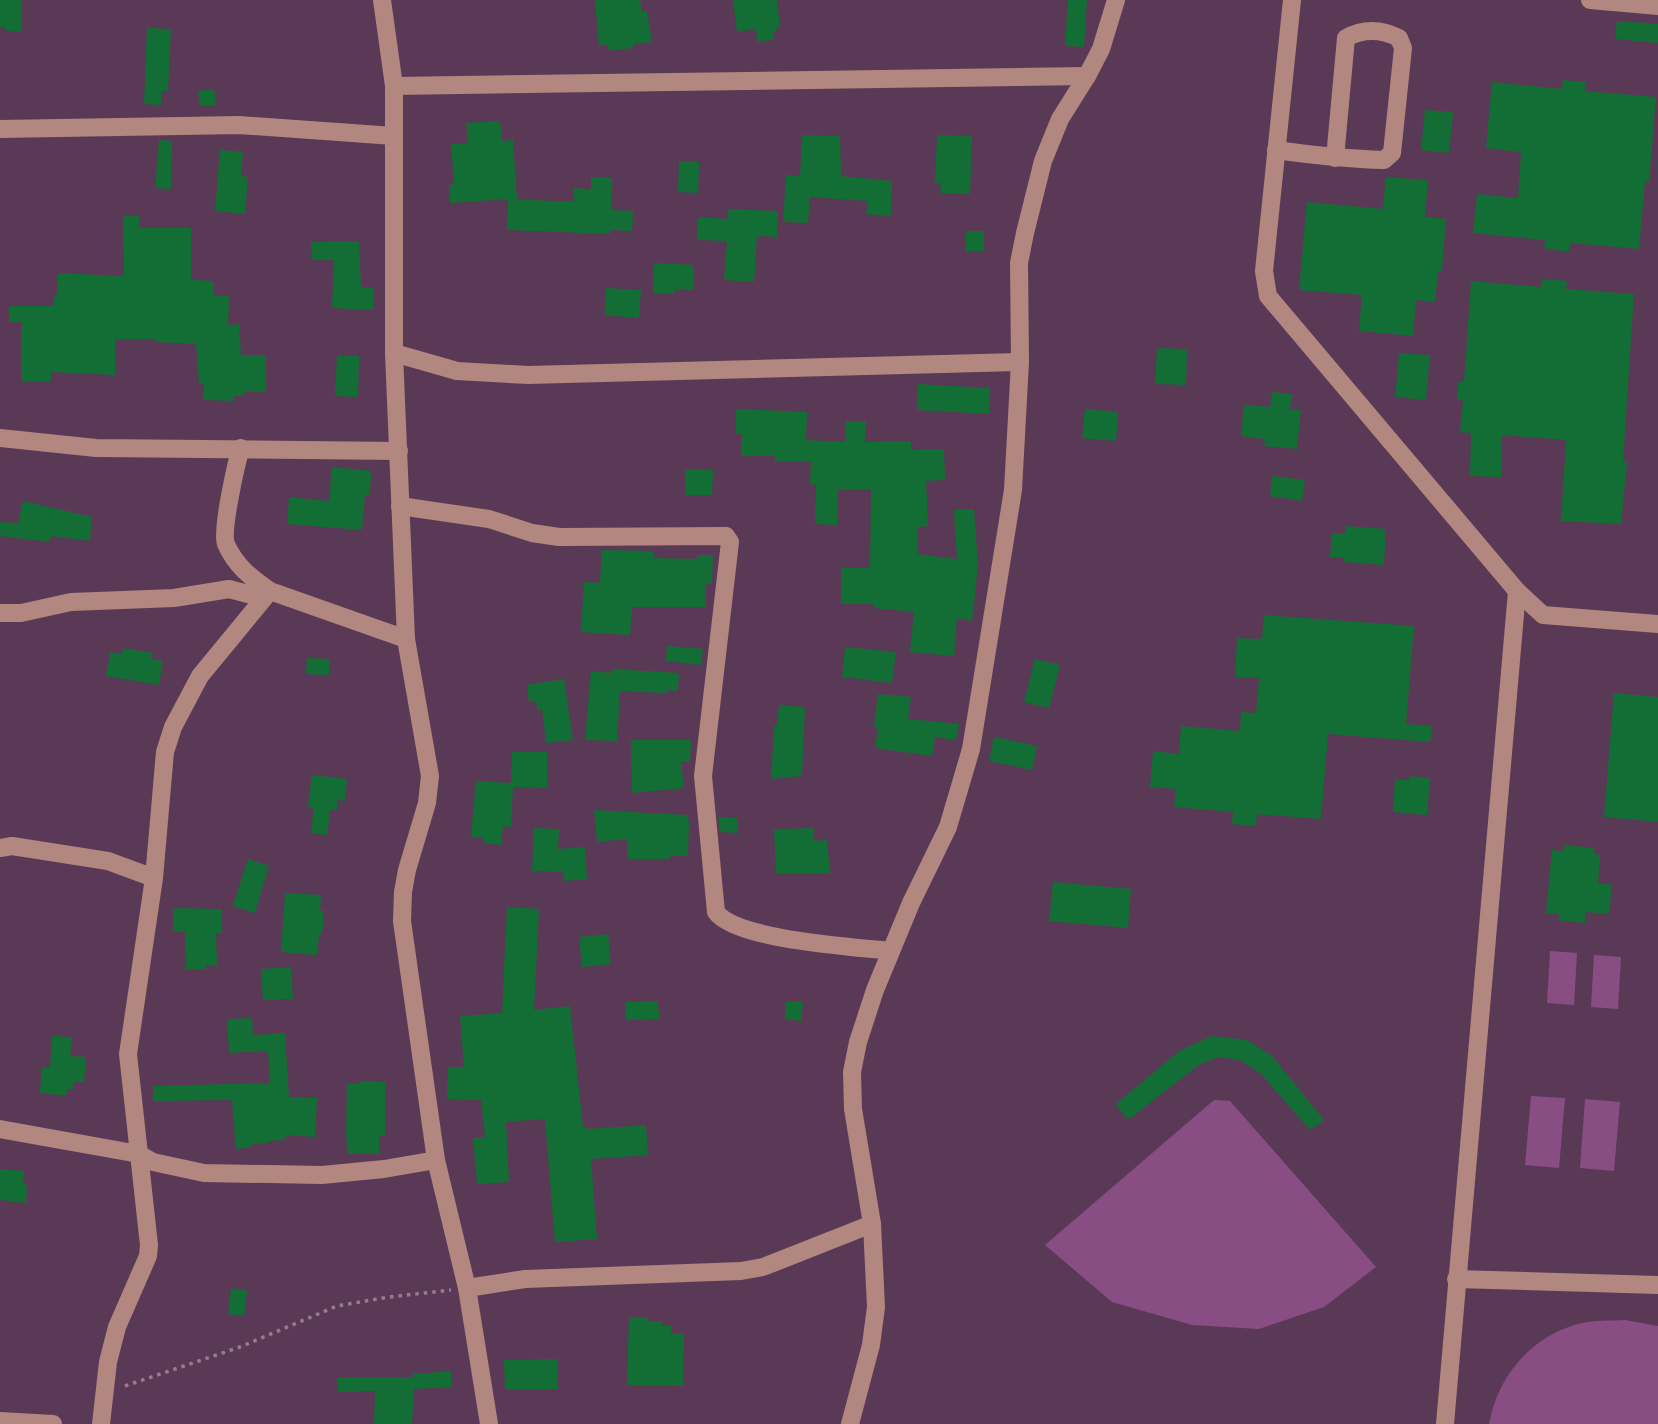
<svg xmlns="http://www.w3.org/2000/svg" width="1658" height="1424" viewBox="0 0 1658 1424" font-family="'Fira Sans',sans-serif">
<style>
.green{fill:#884e83}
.building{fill:#136e36}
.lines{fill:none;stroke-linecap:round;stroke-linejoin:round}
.path{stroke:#977b93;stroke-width:3.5;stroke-dasharray:3.5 5;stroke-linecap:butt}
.minor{stroke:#b2877f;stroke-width:18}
</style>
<rect width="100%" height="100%" fill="#5a3956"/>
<g class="green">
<path d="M1550 951 1577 953 1574 1005 1547 1003Z"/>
<path d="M1594 955 1621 957 1618 1009 1591 1007Z"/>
<path d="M1531 1096 1565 1098 1559 1168 1525 1165Z"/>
<path d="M1585 1099 1620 1102 1614 1171 1580 1168Z"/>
<path d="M1214 1100 1230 1101 1376 1267 1324 1307 1259 1329 1192 1325 1112 1302 1045 1245Z"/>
<path d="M1625 1320 1658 1326V1424H1489C1498 1375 1532 1335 1582 1323 1595 1320 1611 1321 1625 1320Z"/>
</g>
<g class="building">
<path d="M0 0H22V32L6 31V27H0Z"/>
<path d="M595 0H640L642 12 647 11 652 42 633 44V48L609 51 608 44 599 46Z"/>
<path d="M733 0H777L780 27H776L777 31H773L774 39 757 42 756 29 737 32Z"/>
<path d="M1068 0H1087L1084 47 1065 46Z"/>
<path d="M1617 21 1658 24V43L1615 39Z"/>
<path d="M147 28 171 29 168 91H161V105L144 104Z"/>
<path d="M1563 80 1586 82 1585 91 1656 97 1649 182H1645L1639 249 1570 243 1569 251H1561L1544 248 1545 240 1473 233 1477 194 1518 198 1521 152 1486 148 1492 82 1562 89Z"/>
<path d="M214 89 216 105 200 106 198 91Z"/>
<path d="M1425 110 1453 112 1449 153 1421 150Z"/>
<path d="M500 121 502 141 513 140 517 199H511L574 202V188L591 189V177L612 178 611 210 633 211 632 231 610 230V234L507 230 508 199 450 203 449 185 454 184 451 144 468 143 466 123Z"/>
<path d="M802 135 840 136 841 176 892 181 891 216 866 214 868 201 810 197 808 223 783 222 786 175 800 176Z"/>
<path d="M937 135 972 136 970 194 940 193 941 183H935Z"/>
<path d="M159 140 172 141 171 189 155 188Z"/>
<path d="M220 150 243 152 241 176 248 177 245 214 215 211Z"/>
<path d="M679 161 699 162 698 193 678 192Z"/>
<path d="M1386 177 1428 180 1425 217 1446 219 1442 271H1438L1435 302 1416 300 1413 336 1359 331 1362 295 1299 290 1307 202 1383 209Z"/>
<path d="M728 209 778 211 777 237 757 236 754 282 724 280 727 241 697 240 698 217 727 219Z"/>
<path d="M123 216H139V228H191V280L214 281 213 295 229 296 228 325 239 324 241 355H266V392H243V396H234V401L203 400 204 384H199L196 344 156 342V339H115V375L51 372V382H21V322H9V306H54V295H57L58 273 124 276Z"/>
<rect x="966" y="231" width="18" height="20"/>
<path d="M359 241 361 287 374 288 373 310 332 308 334 260H312L311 242Z"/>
<path d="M654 263 694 265 693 290 675 289 674 294 653 293Z"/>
<path d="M1542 279 1567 281 1566 289 1634 294 1623 461 1627 462 1621 524 1561 521 1566 440 1502 435 1501 477 1470 476 1471 433 1460 432 1463 400H1457L1458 382H1464L1471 281 1541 287Z"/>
<path d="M606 288 641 290 639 318 605 315Z"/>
<path d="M1157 348 1187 349 1186 385 1155 384Z"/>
<path d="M1399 353 1430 355 1426 400 1395 397Z"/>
<path d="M337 355 359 356 358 397 335 396Z"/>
<path d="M918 384 990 388 989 414 917 410Z"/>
<path d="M1272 392 1292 394 1290 409 1301 410 1297 449 1264 446 1265 439 1241 436 1244 405 1270 407Z"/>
<path d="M736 409 807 412 806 440 845 442 846 421H866L865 442 911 441V450L944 449 945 480 926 481 928 526 918 527 917 554 957 559 954 510 974 509 978 565 972 621 957 618 954 656 910 652 914 612 874 608V604H841V568H870L871 489 838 490 837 525 815 524 816 485 810 484 811 462 775 461V456H741V434H736Z"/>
<path d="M1085 409 1118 412 1116 441 1082 438Z"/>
<path d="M332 467 372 471 369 495H365L362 530 287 524 289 497 329 501Z"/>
<path d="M685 469 713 470 712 495H685Z"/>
<path d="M1272 476 1305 480 1302 501 1270 496Z"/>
<path d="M23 501 92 517 90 541 51 536 50 542 0 536V522L18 523Z"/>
<path d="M1346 526 1386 529 1384 565 1343 562 1344 558 1330 557 1332 533 1346 534Z"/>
<path d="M602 550 654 551 653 558 697 559V555H713L712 584 706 583V607H632L630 635 581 632 584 582 600 583Z"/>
<path d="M1264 615 1414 626 1406 724 1432 726 1430 742 1328 734 1321 819 1257 814 1256 826 1232 824 1233 812 1174 807 1176 789 1150 787 1153 751 1179 754 1181 726 1240 731 1241 712 1256 713 1259 678 1235 677 1237 638 1262 639Z"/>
<path d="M667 646 703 649 701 665 666 661Z"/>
<path d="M845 647 896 652 892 683 842 677Z"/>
<path d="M123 648 153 653 152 659 163 661 159 685 106 676 110 652 122 654Z"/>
<path d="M307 658 330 659 329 675 306 674Z"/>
<path d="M1035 659 1060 665 1049 708 1024 702Z"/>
<path d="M612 669 679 673 678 691 667 690 666 693 620 691 617 741 585 740 591 671 612 673Z"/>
<path d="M564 679 573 740 546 743 542 709 537 710 536 701H529L527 685Z"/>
<path d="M1614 693 1658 697V822L1604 817Z"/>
<path d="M878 694 911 697 908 719 959 724 956 740 935 737 932 756 875 748 878 728 874 727Z"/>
<path d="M779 705 805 707 802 776 771 779 774 726H777Z"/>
<path d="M994 737 1037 746 1032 770 989 761Z"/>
<path d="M631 740H691L690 762 681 761 684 788 632 793Z"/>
<path d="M512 752H547V788L513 787 511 827 503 826 501 845 483 843 484 837H471L476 781 511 783Z"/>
<path d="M312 775 347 779 345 801 338 800 337 810 330 809 327 835 311 833 314 807H308Z"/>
<path d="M1410 776 1430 778 1427 815 1393 812 1395 779 1409 780Z"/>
<path d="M594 810 687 815 689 821 688 856H670V859H627V839L597 842Z"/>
<path d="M718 817 738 818V833L720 832Z"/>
<path d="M534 828 559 829 558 849 585 847 587 879 564 881 563 872 532 871Z"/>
<path d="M814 828V841L827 840 830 873H776L774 829Z"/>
<path d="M1564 845 1594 848V854L1600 855 1598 883 1612 885 1609 914 1586 912 1585 923 1558 920 1559 914 1546 913 1552 850 1564 851Z"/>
<path d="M248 859 269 866 255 913 233 906Z"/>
<path d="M1053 882 1131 889 1128 928 1049 921Z"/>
<path d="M285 893 321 895 320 911 324 910 322 935 319 934 317 955 281 952Z"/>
<path d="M507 907 539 909 534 1010 570 1006 583 1127H588V1129L646 1125 648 1155 591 1159 597 1239 555 1242 545 1119 506 1122 509 1182 477 1184 473 1137H485L481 1100 447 1099 448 1067H464L460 1016 502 1013Z"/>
<path d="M173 908 222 909V933H216L217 965H206V969L186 970 185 932H173Z"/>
<path d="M608 934 611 964 582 967 579 937Z"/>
<path d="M291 967 293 999 263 1000 261 969Z"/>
<path d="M658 1001 659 1019 626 1020 625 1002Z"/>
<path d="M786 1001 803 1002 801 1021 785 1019Z"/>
<path d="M252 1018 253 1035 285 1033 289 1097 317 1098 315 1137 285 1135V1140L267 1141V1143L252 1144V1147L236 1149 232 1100 153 1101V1086L270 1083 268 1051 229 1053 227 1019Z"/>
<path d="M52 1036 72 1037 70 1056 86 1057 84 1082H74L73 1089H66L67 1096 40 1093 42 1067H50Z"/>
<path d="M1212 1036 1247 1040 1272 1056 1324 1120 1310 1130 1261 1074 1240 1060 1219 1057 1200 1064 1128 1120 1116 1104 1179 1051Z"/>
<path d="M359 1081 385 1082V1136H379V1154H348L346 1136 347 1084H359Z"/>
<path d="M0 1169 24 1171 23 1184 27 1185 26 1203 0 1200Z"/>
<path d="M231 1288 247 1290 244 1316 228 1314Z"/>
<path d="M629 1317H647V1321H663L662 1326H671V1333L684 1334 683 1386 627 1385Z"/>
<path d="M558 1359V1389L505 1390 504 1360Z"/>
<path d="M451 1371 452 1387 414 1389 412 1424H374L375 1391 338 1392 337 1377H413V1374Z"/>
</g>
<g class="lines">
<path class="path" d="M125 1386 240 1347 337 1306 389 1297 451 1290"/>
<g class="minor">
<path d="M382 0 394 86V353L406 639 430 776 427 803 407 870 403 892 402 921 436 1160 467 1288 489 1424"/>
<path d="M1292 0 1264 271 1268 296 1517 591 1543 615 1658 624"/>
<path d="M1590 0 1658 6"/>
<path d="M394 86 1087 76"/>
<path d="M0 129 239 125 394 136"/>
<path d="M1276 150C1312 155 1347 159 1384 160L1392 153 1403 48 1399 38C1381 29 1364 28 1346 38L1335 158"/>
<path d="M394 353 457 371 528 375 1020 362"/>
<path d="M0 438 96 448 399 451"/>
<path d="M241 448C236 464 221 531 226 544 235 565 251 578 270 591L406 639"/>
<path d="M400 506 489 519 532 533 559 537 726 536 730 542 703 776 716 912C736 940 855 947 891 951"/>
<path d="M0 613H21L71 602 174 598 229 589 263 598"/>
<path d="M0 848 12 846 108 861 154 878"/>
<path d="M0 1129 139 1154 153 1162 204 1173 322 1175 384 1169 436 1160"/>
<path d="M1456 1279 1658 1285"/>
<path d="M467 1288 525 1279 741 1271 763 1267 872 1224"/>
<path d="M0 1421 53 1424"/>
<path d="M101 1424 108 1362 117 1327 148 1256 149 1245 128 1054 154 878 165 752 173 727 200 676 270 591"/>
<path d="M850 1424 871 1345 876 1307 872 1224 853 1109 852 1072 858 1042 875 990 911 903 948 827 971 749 1013 490 1020 362 1019 263 1025 233 1043 161 1060 119 1087 76 1101 49 1116 0"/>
<path d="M1445 1424 1517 591"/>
</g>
</g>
</svg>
